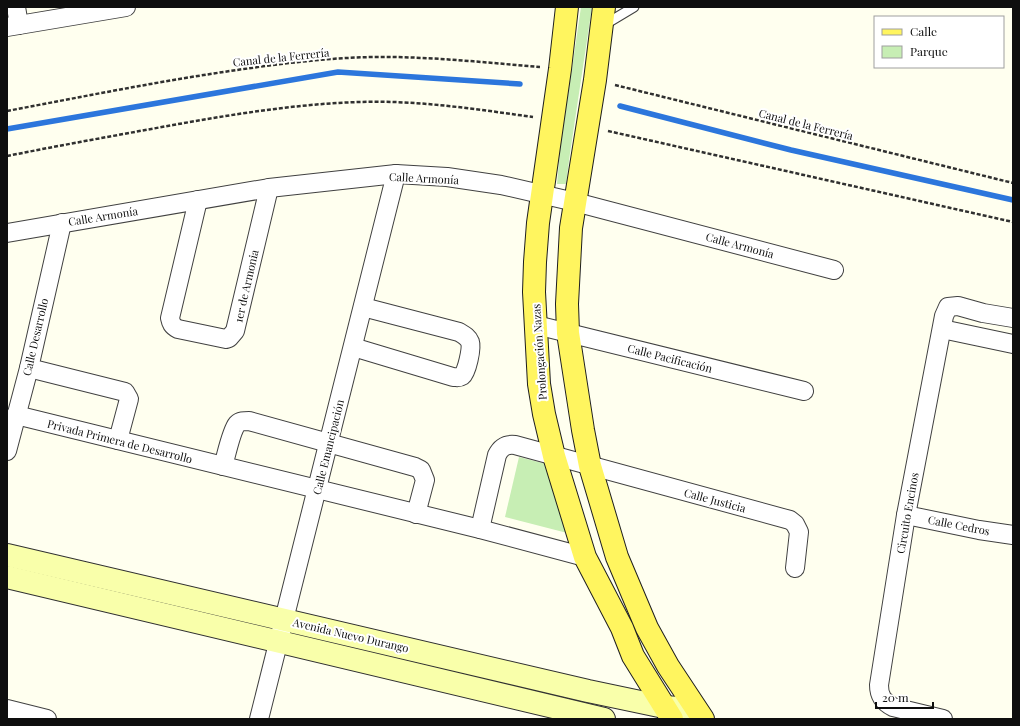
<svg xmlns="http://www.w3.org/2000/svg" width="1020" height="726" viewBox="0 0 1020 726" font-family="'Playfair Display',serif">
<style>
.green{fill:#c7eeb4}
.lines{fill:none;stroke-linecap:round;stroke-linejoin:round}
.stream{stroke:#2c76dc;stroke-width:5.5}
.lane-casing{stroke:#414141;stroke-width:11}
.street-casing{stroke:#414141;stroke-width:20}
.secondary-casing{stroke:#303030;stroke-width:24}
.primary-casing{stroke:#1f1f1f;stroke-width:24}
.path{stroke:#303030;stroke-width:2.5;stroke-dasharray:4 2;stroke-linecap:butt}
.lane{stroke:#fff;stroke-width:9}
.street{stroke:#fff;stroke-width:18}
.secondary{stroke:#f9ffaa;stroke-width:22}
.primary{stroke:#fff55f;stroke-width:22}
.labels{text-anchor:middle;dominant-baseline:central;stroke-width:4;stroke-linejoin:round;paint-order:stroke}
.street-label{font-size:11px;fill:#0e0e0e;stroke:#fff}
</style>
<rect width="100%" height="100%" fill="#ffffef"/>
<g class="green">
<path d="M581 7H592L570 153 566 184H557L560 150Z"/>
<path d="M519 457 554 466 571 534 505 517Z"/>
</g>
<g class="lines">
<g class="stream">
<path d="M620 106 791 150 1013 200"/>
<path d="M7 129 338 72 520 84"/>
</g>
<g class="lane-casing">
<path id="lane" d="M604 25 634 7"/>
</g>
<g class="street-casing">
<g id="street">
<path d="M16 7 19 25"/>
<path d="M7 27 126 7"/>
<path d="M198 200 170 318C171 323 172 326 178 329L226 339 229 338 235 331 269 188"/>
<path d="M7 233 269 188 396 174 447 177 501 185 575 202 834 270"/>
<path d="M536 325 804 391"/>
<path d="M942 329 1013 344"/>
<path d="M353 347 453 377C457 377 459 378 462 376 467 372 472 348 470 342 468 337 464 335 459 332L363 307"/>
<path d="M29 368 125 392 129 399 118 440"/>
<path d="M16 415 480 529 585 557"/>
<path d="M7 451 29 368 62 223"/>
<path d="M223 466C226 457 231 431 237 424 240 421 244 421 249 421L415 467 421 470 425 480 416 514"/>
<path d="M906 515 979 530 1013 535"/>
<path d="M480 529 497 455C501 447 506 444 515 445L790 520 795 524 799 532 795 568"/>
<path d="M7 709 47 719"/>
<path d="M259 719 396 174"/>
<path d="M943 719 893 707C883 702 879 696 879 685L906 515 944 316 948 307 958 306 983 313 1013 318"/>
</g>
</g>
<g class="secondary-casing">
<g id="secondary">
<path d="M7 555 588 691 664 707 695 709"/>
<path d="M7 577 604 719"/>
</g>
</g>
<g class="primary-casing">
<g id="primary">
<path d="M567 7 560 69 538 223 535 262 534 292 539 384 544 414 554 456 585 557 622 628 633 656 672 719"/>
<path d="M604 7 595 80 571 228 567 304 568 333 583 430 590 466 617 557 647 628 668 666 703 719"/>
</g>
</g>
<g class="path">
<path d="M615 85 1013 183"/>
<path d="M7 111C81 97 155 82 230 71 284 63 340 56 395 57 443 58 492 63 540 67"/>
<path d="M608 131 1013 222"/>
<path d="M7 156C62 145 118 135 173 125 235 114 296 104 359 102 417 100 475 109 533 117"/>
</g>
<use href="#lane" class="lane"/>
<use href="#street" class="street"/>
<use href="#secondary" class="secondary"/>
<use href="#primary" class="primary"/>
</g>
<g class="labels">
<g class="street-label">
<text transform="translate(281 57) rotate(-6)">Canal de la Ferrería</text>
<text transform="translate(806 124) rotate(14)">Canal de la Ferrería</text>
<text transform="translate(424 178) rotate(3)">Calle Armonía</text>
<text transform="translate(103 216) rotate(-9)">Calle Armonía</text>
<text transform="translate(740 245) rotate(15)">Calle Armonía</text>
<text transform="translate(246 286) rotate(-77)">1er de Armonia</text>
<text transform="translate(35 337) rotate(-77)">Calle Desarrollo</text>
<text transform="translate(539 352) rotate(-94)">Prolongación Nazas</text>
<text transform="translate(670 358) rotate(14)">Calle Pacificación</text>
<text transform="translate(120 441) rotate(14)">Privada Primera de Desarrollo</text>
<text transform="translate(328 447) rotate(-76)">Calle Emancipación</text>
<text transform="translate(715 500) rotate(15)">Calle Justicia</text>
<text transform="translate(907 513) rotate(-80)">Circuito Encinos</text>
<text transform="translate(959 525) rotate(11)">Calle Cedros</text>
<text transform="translate(351 635) rotate(13)">Avenida Nuevo Durango</text>
</g>
</g>
<rect width="1020" height="726" fill="none" stroke="#0e0e0e" stroke-width="16"/>
<rect x="874" y="16" width="130" height="52" fill="#ffffff" stroke="#9f9f9f"/>
<rect x="882" y="29" width="20" height="6" fill="#fff55f" stroke="#9f9f9f"/>
<text x="910" y="36" font-size="12" fill="#0e0e0e">Calle</text>
<rect x="882" y="46" width="20" height="12" fill="#c7eeb4" stroke="#9f9f9f"/>
<text x="910" y="56" font-size="12" fill="#0e0e0e">Parque</text>
<path d="M876 702v6h57v-6" fill="none" stroke="#0e0e0e" stroke-width="2"/>
<text x="882" y="702" font-size="12" fill="#0e0e0e" stroke="#ffffff" stroke-width="3" paint-order="stroke">20 m</text>
</svg>
